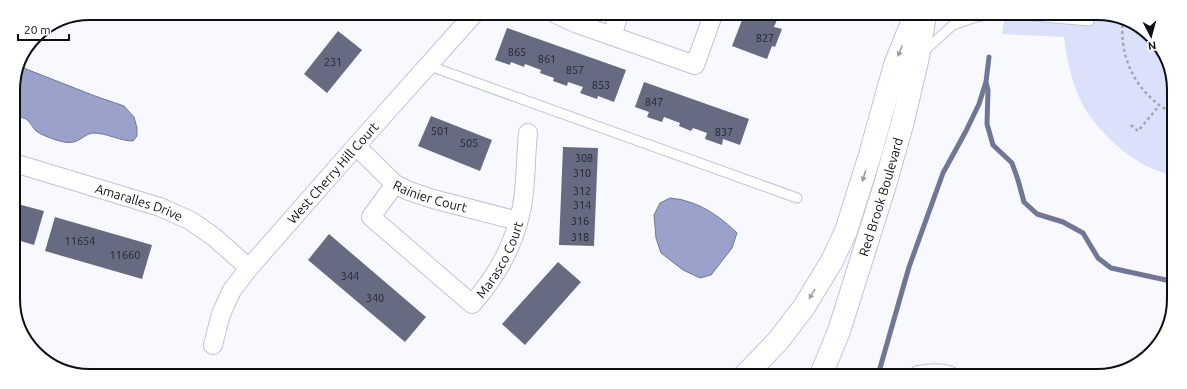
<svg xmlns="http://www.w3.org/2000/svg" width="1187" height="389" viewBox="0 0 1187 389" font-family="Ubuntu,sans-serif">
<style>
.green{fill:#dce1fb}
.water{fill:#9aa2cb;stroke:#707695}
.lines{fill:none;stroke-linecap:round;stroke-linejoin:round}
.stream{stroke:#707695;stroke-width:5}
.building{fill:#676b81}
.lane-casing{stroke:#bec3dc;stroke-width:11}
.street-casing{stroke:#bec3dc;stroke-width:20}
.secondary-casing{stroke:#bec3dc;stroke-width:24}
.highway-casing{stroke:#bec3dc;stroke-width:24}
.path{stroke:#a5a6ac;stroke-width:2.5;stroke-dasharray:3 3;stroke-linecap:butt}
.lane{stroke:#fff;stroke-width:9}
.street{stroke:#fff;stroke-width:18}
.secondary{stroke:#fff;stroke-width:22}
.highway{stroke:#fff;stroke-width:22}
.oneway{fill:#9e9fa2}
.labels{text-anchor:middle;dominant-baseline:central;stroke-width:3;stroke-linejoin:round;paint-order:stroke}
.number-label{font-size:11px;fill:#242531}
.street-label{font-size:13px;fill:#0d0e16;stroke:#fff}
.rim{fill:none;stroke:#0d0e16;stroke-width:2}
</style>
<rect width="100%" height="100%" fill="#f8f9fe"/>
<path class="green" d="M1005 15 1117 16 1155 39 1173 75 1172 175C1140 168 1112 145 1093 120 1090 116 1086 112 1084 107 1072 85 1067 61 1064 37L1002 34Z"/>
<g class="water">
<path d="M21 67 95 96 124 106 134 117 137 128V136L133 141C120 141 107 133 93 133 83 134 79 145 64 142 58 141 40 135 35 130 33 128 32 125 30 123 26 117 20 117 13 116V85Z"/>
<path d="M670 198C675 199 681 199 686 201 705 206 723 219 737 233L732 248 711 275 700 278 683 270 661 253 656 238 654 215 660 203Z"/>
</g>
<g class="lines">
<g class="stream">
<path d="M986 83 988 90 987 124 993 145 1012 163 1018 180 1024 202 1037 214 1063 222 1083 233 1098 258 1111 268 1166 280 1172 284"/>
<path d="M878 375 909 267 943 173 966 131 979 104 986 82 989 57"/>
</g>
</g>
<g class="building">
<path d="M744 15H779L774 27 782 29 775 47 772 46 767 59 732 46Z"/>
<path d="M507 28 626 70 614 102 598 96 597 99 580 93 583 87 568 82 567 86 553 81 554 78 540 73 541 70 525 64 524 67 511 62 510 65 495 60Z"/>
<path d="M338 31 362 50 327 93 304 74Z"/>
<path d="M644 82 749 119 740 145 723 139 722 145 705 139 707 133 693 128 691 131 679 126 680 123 664 117 662 122 647 117 649 112 635 107Z"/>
<path d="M431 116 492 140 480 171 418 146Z"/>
<path d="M563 147 598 148 594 246 559 245Z"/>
<path d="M14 203 44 211 34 245 14 239Z"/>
<path d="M55 217 152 245 142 279 45 251Z"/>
<path d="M329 234 426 317 405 342 308 260Z"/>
<path d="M558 262 581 282 525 345 502 324Z"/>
</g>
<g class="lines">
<g class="lane-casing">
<g id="lane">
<path d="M1021 15 1089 21"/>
<path d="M922 53 953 25 976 17 987 15"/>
<path d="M427 65 797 198"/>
</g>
</g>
<g class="street-casing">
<g id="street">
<path d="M556 14 575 23 695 65 713 15"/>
<path d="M612 36 619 14"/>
<path id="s1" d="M356 146 395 184 409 191 433 199 518 221"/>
<path id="s2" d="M14 163 160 207 191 221 214 237 249 268"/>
<path id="s3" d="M395 184 371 217 472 304C500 273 520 234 524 192 526 172 526 152 528 133"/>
<path id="s4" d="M213 345 221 314 232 290 249 268 356 146 474 14"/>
<path d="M918 375C929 373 939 372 949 375"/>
</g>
</g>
<g class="secondary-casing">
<g id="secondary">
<path id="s5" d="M821 375 839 331 885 185 903 121 918 57 925 15"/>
</g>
</g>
<g class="highway-casing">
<path id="highway" d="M745 375 778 341 804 307 832 261 846 231 870 155 895 65 915 15"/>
</g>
<g class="path">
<path d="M1123 19C1119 53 1132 84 1159 105 1163 108 1168 110 1172 113"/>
<path d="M1131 125 1138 131 1159 106"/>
</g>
<use href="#lane" class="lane"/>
<use href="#street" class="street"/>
<use href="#secondary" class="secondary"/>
<use href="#highway" class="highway"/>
</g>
<defs><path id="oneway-solid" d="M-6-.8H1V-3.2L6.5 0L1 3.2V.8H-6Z"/></defs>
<g class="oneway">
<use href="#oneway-solid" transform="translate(900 51) rotate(112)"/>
<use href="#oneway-solid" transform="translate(864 176) rotate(107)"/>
<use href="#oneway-solid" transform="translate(812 294) rotate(121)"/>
</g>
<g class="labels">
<g class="number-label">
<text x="765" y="38">827</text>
<text x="517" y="52">865</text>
<text x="547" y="59">861</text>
<text x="333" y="62">231</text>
<text x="575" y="70">857</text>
<text x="601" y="85">853</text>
<text x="654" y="102">847</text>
<text x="440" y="131">501</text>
<text x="724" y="132">837</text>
<text x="469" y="143">505</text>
<text x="584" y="158">308</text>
<text x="582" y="173">310</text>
<text x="582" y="191">312</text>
<text x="582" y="205">314</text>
<text x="580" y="221">316</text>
<text x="580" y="237">318</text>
<text x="80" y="241">11654</text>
<text x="125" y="255">11660</text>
<text x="350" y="276">344</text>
<text x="375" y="298">340</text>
</g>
<g class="street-label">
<text stroke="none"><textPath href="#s4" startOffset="213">West Cherry Hill Court</textPath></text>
<text stroke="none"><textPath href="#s1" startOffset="92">Rainier Court</textPath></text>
<text stroke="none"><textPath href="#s5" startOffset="188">Red Brook Boulevard</textPath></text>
<text stroke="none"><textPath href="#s2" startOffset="131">Amaralles Drive</textPath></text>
<text stroke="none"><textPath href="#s3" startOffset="227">Marasco Court</textPath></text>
</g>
</g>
<path d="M0 0H1187V389H0ZM90 20H1097A70 70 0 0 1 1167 90V299A70 70 0 0 1 1097 369H90A70 70 0 0 1 20 299V90A70 70 0 0 1 90 20Z" fill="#fff" fill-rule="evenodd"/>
<path class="rim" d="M90 20H1097A70 70 0 0 1 1167 90V299A70 70 0 0 1 1097 369H90A70 70 0 0 1 20 299V90A70 70 0 0 1 90 20Z"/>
<g transform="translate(1151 36) rotate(174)" stroke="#ffffff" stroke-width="3" paint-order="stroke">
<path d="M0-3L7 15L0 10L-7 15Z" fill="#0d0e16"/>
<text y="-6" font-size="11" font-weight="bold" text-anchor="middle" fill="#0d0e16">N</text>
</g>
<path d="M18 34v6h51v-6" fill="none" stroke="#0d0e16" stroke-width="2"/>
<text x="24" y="34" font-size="12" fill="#0d0e16" stroke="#ffffff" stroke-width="3" paint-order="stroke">20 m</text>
</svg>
